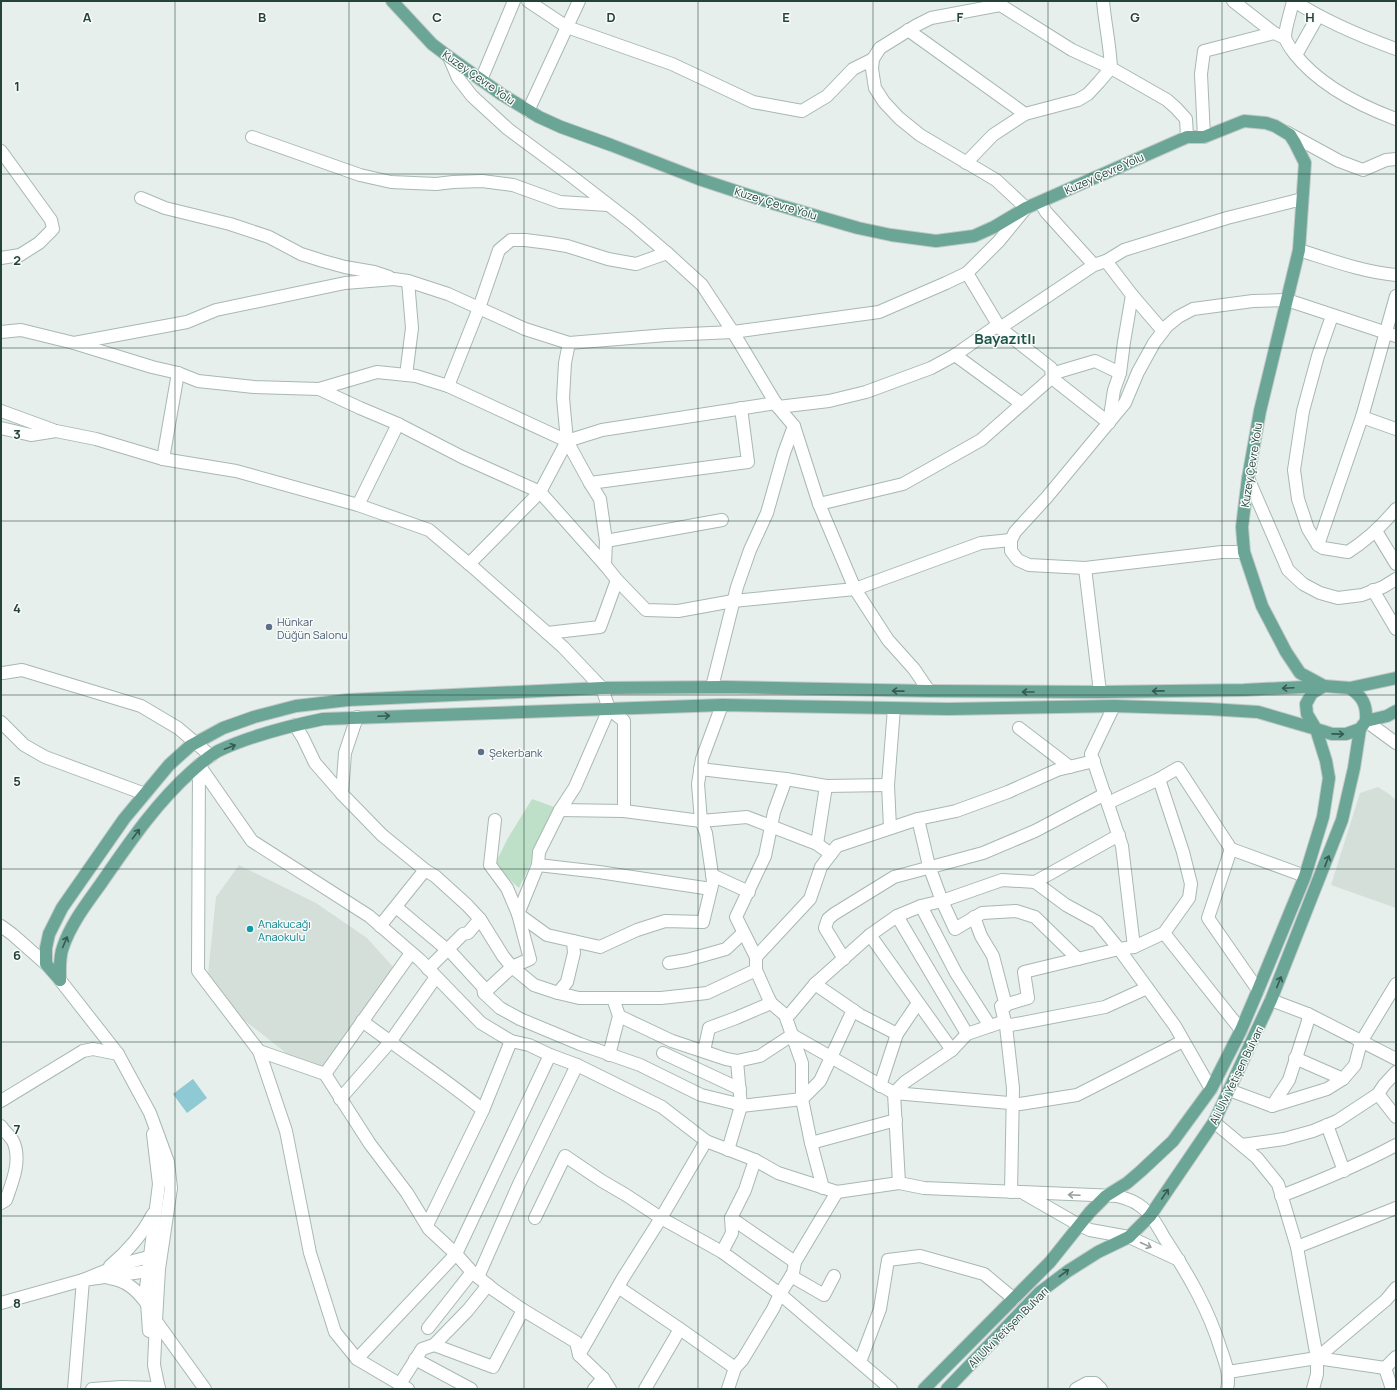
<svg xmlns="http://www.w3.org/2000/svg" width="1397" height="1390" viewBox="0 0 1397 1390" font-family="Manrope,sans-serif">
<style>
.built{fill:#d4dfda}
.green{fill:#bfe0c8}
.water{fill:#8ec9d4}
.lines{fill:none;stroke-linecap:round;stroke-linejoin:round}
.minor-casing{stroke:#a8b8b2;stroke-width:14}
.major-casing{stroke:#c2cac8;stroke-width:14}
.minor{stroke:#fff;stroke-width:12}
.major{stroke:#6aa596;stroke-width:12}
.oneway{stroke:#365b51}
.oneway2{stroke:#92a09c}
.grid{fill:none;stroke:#24423a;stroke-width:1;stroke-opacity:0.55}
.service-dot{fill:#5c6f8a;stroke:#f7fbf9;stroke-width:1.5}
.culture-dot{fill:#0f9aa8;stroke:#f7fbf9;stroke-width:1.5}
.labels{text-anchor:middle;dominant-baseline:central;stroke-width:3;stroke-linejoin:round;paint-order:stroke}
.street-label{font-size:11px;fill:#24423a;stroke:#f7fbf9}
.service-label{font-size:11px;fill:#4e5e75;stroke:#f7fbf9;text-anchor:start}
.culture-label{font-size:11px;fill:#0d838f;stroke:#f7fbf9;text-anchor:start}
.district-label{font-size:15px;font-weight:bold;fill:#1f5548;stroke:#f7fbf9}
.grid-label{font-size:13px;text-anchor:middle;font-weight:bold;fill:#24423a;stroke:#f7fbf9;stroke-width:3;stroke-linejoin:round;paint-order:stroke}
</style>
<rect width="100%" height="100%" fill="#e6efeb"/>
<g class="built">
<path d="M1378 787 1389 794 1396 800V908L1331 885 1360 793Z"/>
<path d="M239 865 316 903 367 938 394 968 318 1073 286 1053 239 1016 208 975 216 897Z"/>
</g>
<path class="green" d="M532 799 557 808 519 888 494 866 508 838Z"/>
<path class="water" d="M193 1079 207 1098 187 1113 173 1094Z"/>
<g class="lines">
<g class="minor-casing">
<g id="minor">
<path d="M528 1 567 27 672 64 753 102 802 111 827 96 853 69 873 59"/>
<path d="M994 1 1072 50 1111 68 1167 100 1176 108 1186 119 1187 137"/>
<path d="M1233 1 1274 33"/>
<path d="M1293 1C1291 11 1285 28 1285 37 1286 42 1291 49 1294 53 1319 85 1358 105 1396 119"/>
<path d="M1294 1C1326 22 1360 36 1396 49"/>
<path d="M908 30 1025 114"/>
<path d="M1296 55 1318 16"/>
<path d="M449 57 458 78 472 96 508 129 570 175 632 223 667 253 702 285 733 332 778 407 794 426 819 504 855 589 888 640 914 669 929 691"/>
<path d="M481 80 514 1"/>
<path d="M528 111 579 1"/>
<path d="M1286 132 1339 161 1363 170 1386 160 1396 159"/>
<path d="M252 137 360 175 391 182 436 184 453 182 482 181 513 185 560 202 608 205"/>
<path d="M1204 137 1201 74 1204 51 1274 33 1285 38"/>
<path d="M1 151 51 220 53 229 39 243 20 255 1 258"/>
<path d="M966 163 993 135 1025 114 1078 100 1088 94 1099 82 1111 68C1110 45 1105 24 1103 1"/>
<path d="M141 198 165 208 230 224 269 237 301 254 323 261 345 267 374 272 389 277"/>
<path d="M1040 202 1046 212 1094 265"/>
<path d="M1299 250C1331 260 1363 272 1396 275"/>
<path d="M967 273 1000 328 1051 368 1052 378 1109 423 1114 390 1120 373 1124 342 1132 295 1106 261"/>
<path d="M1132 295 1163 331"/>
<path d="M1332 316 1318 356 1303 411 1294 470 1298 499 1308 529 1318 545 1323 548 1348 552C1367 540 1381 527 1396 509"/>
<path d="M1 332 21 330 74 343 152 367 178 373 198 381 254 387 319 389 360 408 398 424 462 457 540 492 605 565 617 580 646 610 678 611 733 601 855 589 981 543 1011 540"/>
<path d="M74 343 187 322 216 310 345 283 394 279 408 281 448 294 525 329 569 343 667 335 733 332 879 312 946 283 967 273 999 241 1026 208 996 180 920 135 899 118 884 102 875 88 872 69 873 59 880 48 917 25 931 18 1000 5"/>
<path d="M569 343 565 363 563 398 567 441 590 483 600 499 606 541 605 565"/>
<path d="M955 355 1022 404"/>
<path d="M406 375 412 328 408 281"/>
<path d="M448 386 479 308 499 250 511 240H525L549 243 567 246 608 259 636 264 667 253"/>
<path d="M319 389 377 372 416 376 448 386 567 441 602 430 776 403"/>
<path d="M778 407 829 401 866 392 931 368 955 355 995 327 1000 328 1094 265 1106 261 1124 250 1227 218 1302 199"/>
<path d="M1 411 53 430"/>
<path d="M1362 417 1396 429"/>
<path d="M1 428 31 435 56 431 96 439 163 459 236 471 358 505 429 530 475 569 563 647 602 688 609 709 624 721V811"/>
<path d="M163 459 178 373"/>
<path d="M1248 478 1288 570 1303 584 1320 593 1338 598 1362 595 1383 587 1396 579"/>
<path d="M590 483 748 462 741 408"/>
<path d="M819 504 903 484 981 440 1058 372 1095 361 1120 373"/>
<path d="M358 505 398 424"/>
<path d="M1376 531 1396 564"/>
<path d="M606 541 722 520"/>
<path d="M1318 545 1362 417 1396 296"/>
<path d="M1244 552H1222L1085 568 1029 565 1018 560 1011 551V540L1015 532 1047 497 1125 403 1138 372 1154 343 1167 326 1178 317 1193 309 1253 301 1287 300 1396 336"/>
<path d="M469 564 540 492 567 441"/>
<path d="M1085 568 1100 692"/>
<path d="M1373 590 1396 629"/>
<path d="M547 633 600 627 617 580"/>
<path d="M3 673 22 670 141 706 178 728 211 756"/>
<path d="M712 687 737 587 750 550 767 513 784 453 794 426"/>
<path d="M1114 706 1091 754 1122 846 1134 947"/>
<path d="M609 709 575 787 560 810 539 852 538 865 518 914 547 935 600 947 637 930 665 921 703 922 713 881 706 833 701 821 698 784 702 759 722 705"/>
<path d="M357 717 345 753 342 794 382 835 425 870 435 876 467 905 480 919 503 956 512 967 534 985 558 993 579 998H661L707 993 756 970"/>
<path d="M1366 721 1396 743"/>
<path d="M1 722 24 745 45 757 145 794"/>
<path d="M295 725 303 738 315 763 342 794"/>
<path d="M1019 728 1070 767"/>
<path d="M199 765 252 841 369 916 420 960 481 1023 511 1041 529 1045 550 1055 577 1065 662 1107 706 1141 755 1160 778 1173 837 1192 899 1183 924 1188 1117 1196C1125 1198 1132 1200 1139 1205 1151 1213 1158 1227 1165 1239 1188 1274 1209 1310 1221 1350 1226 1364 1230 1375 1227 1389"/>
<path d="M199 765 198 971 259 1051 286 1131 310 1253 335 1332 357 1359 408 1389"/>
<path d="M700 769 786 779 826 786 888 785"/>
<path d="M786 779 774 812 765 856 736 917 756 957V970L768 997 771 1003 785 1015 802 1063V1099L811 1143 823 1188"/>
<path d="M1108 803 1159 779 1178 768 1231 849 1305 876"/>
<path d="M560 810 624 811 701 821 747 817 817 844 831 854"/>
<path d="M918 819 929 866 942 901 955 929 982 913 1016 911 1035 917 1078 959"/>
<path d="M890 828 888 785 894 708"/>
<path d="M817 844 826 786"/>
<path d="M1231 849 1208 918 1258 990"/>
<path d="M538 865 599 872 711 889"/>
<path d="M712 875 749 892"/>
<path d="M1035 882 1119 835"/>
<path d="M921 906 956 973 990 1026"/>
<path d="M396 907 445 948 448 949 483 987 484 993 500 1008 520 1019 580 1044 640 1065 701 1095 734 1103 741 1106 802 1099 820 1081 853 1010"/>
<path d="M897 916 967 1034"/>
<path d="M974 917 981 936 993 956 1006 1006"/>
<path d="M1 926 12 934 46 964"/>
<path d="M380 926 425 870"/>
<path d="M1164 933 1241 1030"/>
<path d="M870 935 952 1050"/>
<path d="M756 957 810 899 821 867 837 846 918 819 956 811 1008 792 1057 770 1094 761"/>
<path d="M844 959 825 928 828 919 834 914 894 877 983 853 1035 831 1105 794"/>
<path d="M669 963 687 960 726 949 743 933"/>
<path d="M428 969 463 934 468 933 480 919"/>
<path d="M60 980 118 1054 150 1113 168 1162 171 1188 159 1269 156 1321 154 1365 159 1389"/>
<path d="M815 984 860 1015 897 1034"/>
<path d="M484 993 512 967 530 959 518 914 507 888 490 865 495 820"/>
<path d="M558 993 567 982 574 953 573 941"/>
<path d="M1271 1000 1308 1014 1396 1059"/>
<path d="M785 1015 790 1014 815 984 870 935 897 916 921 906 942 901 1002 880 1035 882 1066 905 1097 922 1119 949 1175 1026 1211 1089"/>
<path d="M619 1016 672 1041 726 1059 737 1061 760 1056 792 1035 894 1093 1020 1104 1077 1095 1183 1041"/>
<path d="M362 1021C402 1051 444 1078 483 1110"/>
<path d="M1006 1026 1105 1007 1147 988"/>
<path d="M259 1051 325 1074 370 1144 407 1193 429 1229 456 1254 472 1272 494 1290 523 1310 576 1342 579 1355 603 1378 610 1389"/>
<path d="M704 1051 709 1028 736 1018 771 1003"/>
<path d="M663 1053 740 1089"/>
<path d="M609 1055 619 1016 613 998"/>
<path d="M1295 1058 1343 1079"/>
<path d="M325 1074 411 953"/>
<path d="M880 1086 897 1034 918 1003"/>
<path d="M1229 1090 1272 1106 1327 1089 1343 1079 1355 1065 1361 1042 1396 984"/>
<path d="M1378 1094 1396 1117"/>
<path d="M340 1099 390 1042 436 977"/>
<path d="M1 1101 83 1051 93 1049 118 1054"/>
<path d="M1272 1106 1289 1080 1308 1021V1014"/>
<path d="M1214 1122 1257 1158 1278 1184 1297 1247 1317 1358V1374L1313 1389"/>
<path d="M1327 1125 1344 1171"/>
<path d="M1 1126C4 1131 10 1136 13 1141 22 1160 12 1183 6 1200L1 1203"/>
<path d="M811 1143 896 1120"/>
<path d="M1242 1145 1284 1139 1313 1131 1337 1121 1378 1094 1384 1085 1396 1072"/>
<path d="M728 1150 741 1106 737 1061"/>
<path d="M899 1183 894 1093 905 1082 952 1050 967 1034 1005 1021"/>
<path d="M1011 1192 1013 1088 1006 1026 1001 1006 1028 998 1024 972 1119 949 1134 947 1164 933 1189 898 1191 884 1183 852 1159 779"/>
<path d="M1025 1194 1079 1225 1090 1230 1129 1237 1179 1260"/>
<path d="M1281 1196C1320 1181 1359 1165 1396 1145"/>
<path d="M535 1218 565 1156 602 1181 626 1195 661 1218 722 1252 780 1294 891 1389"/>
<path d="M731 1218 795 1262"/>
<path d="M427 1225 483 1110 511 1041"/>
<path d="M1297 1247 1396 1208"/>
<path d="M722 1252 732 1233 731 1218 745 1190 755 1160"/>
<path d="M110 1266C128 1251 142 1235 153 1214"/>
<path d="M791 1276 824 1295 834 1276"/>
<path d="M478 1277 519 1184 577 1065"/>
<path d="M109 1278C126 1280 137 1290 147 1304"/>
<path d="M618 1287 680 1329 735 1368"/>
<path d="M1 1303 83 1280 156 1270"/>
<path d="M156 1321 205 1389"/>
<path d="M428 1328 472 1272"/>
<path d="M149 1331 146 1288 159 1184 153 1134"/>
<path d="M434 1345 493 1367 523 1310"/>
<path d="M579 1355 623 1278 661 1218 706 1141"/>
<path d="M1317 1358 1386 1300 1396 1288"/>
<path d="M357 1359 456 1254 550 1055"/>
<path d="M415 1359 471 1389"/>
<path d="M860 1362 880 1309 888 1260 920 1256 984 1274 1014 1299"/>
<path d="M1385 1368 1392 1389"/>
<path d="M1385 1368 1396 1357"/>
<path d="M1228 1372 1317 1358 1385 1368"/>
<path d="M400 1384 422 1349 434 1345 468 1310 488 1285"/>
<path d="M74 1389 83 1280 122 1264 156 1255"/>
<path d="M92 1389 122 1387 159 1388"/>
<path d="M594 1389 603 1378"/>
<path d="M645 1389 680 1329"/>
<path d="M728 1389 735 1368 743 1359 773 1309 780 1294 793 1273 795 1262 837 1192"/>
<path d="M1076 1389 1087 1383H1095L1101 1389"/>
</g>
</g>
<g class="major-casing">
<g id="major">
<path d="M392 1 432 44 449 57 501 94 539 117 561 127 611 145 699 179 775 204 858 228 891 235 936 241 974 236 994 227 1026 208 1187 137H1204L1244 121 1266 123 1275 126 1290 135 1295 143 1305 163 1299 250 1260 411 1248 478 1242 527 1244 552 1262 606 1286 652 1300 673 1324 686 1312 693 1306 704 1307 714 1316 729 1332 734H1346L1360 729"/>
<path d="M1350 688C1363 697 1367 705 1366 721"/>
<path d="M60 980C60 969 59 957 63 947 71 923 88 902 102 882 129 843 156 803 192 771 200 764 209 756 218 751 250 736 289 726 323 719L722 705 948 709 1114 706 1209 709 1258 712 1316 729 1326 761 1329 778 1323 817 1305 876 1258 990 1241 1030 1211 1089 1173 1141 1141 1171 1127 1183 1106 1196 1090 1212 1050 1262 924 1389"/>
<path d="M60 980 46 964V948L49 934 62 908 124 819 169 765 190 746 223 728 254 717 296 706 348 700 602 688 724 687 929 691 1100 692 1244 690 1324 686 1350 688 1396 678"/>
<path d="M947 1389 1040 1292 1068 1271 1098 1252 1129 1237 1150 1216 1214 1122 1271 1000 1342 820 1354 768 1360 729 1366 721 1387 716 1396 711"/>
</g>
</g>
<use href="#minor" class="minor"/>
<use href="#major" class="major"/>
</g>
<defs><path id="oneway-shaft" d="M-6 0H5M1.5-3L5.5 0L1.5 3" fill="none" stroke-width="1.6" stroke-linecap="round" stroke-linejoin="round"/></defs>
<g class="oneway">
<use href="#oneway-shaft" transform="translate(1288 688) rotate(177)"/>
<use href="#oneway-shaft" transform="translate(898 691) rotate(-179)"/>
<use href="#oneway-shaft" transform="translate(1158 691) rotate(179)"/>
<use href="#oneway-shaft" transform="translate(1028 692) rotate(-180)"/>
<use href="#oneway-shaft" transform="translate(384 716) rotate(-3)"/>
<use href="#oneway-shaft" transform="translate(1338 734) rotate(1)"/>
<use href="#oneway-shaft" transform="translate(230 747) rotate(-21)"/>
<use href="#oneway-shaft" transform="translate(136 834) rotate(-53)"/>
<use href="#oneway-shaft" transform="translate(1327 861) rotate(-69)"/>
<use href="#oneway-shaft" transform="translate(65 942) rotate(-67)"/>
<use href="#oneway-shaft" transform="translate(1279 982) rotate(-68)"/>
<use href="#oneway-shaft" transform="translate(1165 1194) rotate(-56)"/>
<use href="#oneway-shaft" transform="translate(1064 1273) rotate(-37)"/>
</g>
<g class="oneway2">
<use href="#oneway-shaft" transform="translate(1074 1195) rotate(-177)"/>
<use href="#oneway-shaft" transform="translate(1146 1245) rotate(25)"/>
</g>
<path class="grid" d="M175 1V1389M349 1V1389M524 1V1389M698 1V1389M873 1V1389M1048 1V1389M1222 1V1389M1 174H1396M1 348H1396M1 521H1396M1 695H1396M1 869H1396M1 1042H1396M1 1216H1396"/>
<g class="service-dot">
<circle cx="269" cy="627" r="4"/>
<circle cx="481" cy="752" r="4"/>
</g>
<circle class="culture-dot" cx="250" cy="929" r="4"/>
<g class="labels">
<g class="street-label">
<text transform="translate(479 77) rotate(35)">Kuzey Çevre Yolu</text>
<text transform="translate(1104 173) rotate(-24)">Kuzey Çevre Yolu</text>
<text transform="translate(776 203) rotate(17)">Kuzey Çevre Yolu</text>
<text transform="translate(1251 465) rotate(-81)">Kuzey Çevre Yolu</text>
<text transform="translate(1236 1075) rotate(-64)">Ali Ulvi Yetişen Bulvarı</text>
<text transform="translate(1008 1327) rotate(-45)">Ali Ulvi Yetişen Bulvarı</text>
</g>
<g class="service-label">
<text x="277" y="621">Hünkar<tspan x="277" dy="13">Düğün Salonu</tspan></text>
<text x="489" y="752">Şekerbank</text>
</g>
<g class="culture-label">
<text x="258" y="923">Anakucağı<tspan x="258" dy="13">Anaokulu</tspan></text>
</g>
<g class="district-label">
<text x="1005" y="338">Bayazıtlı</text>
</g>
</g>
<g class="grid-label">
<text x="87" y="22">A</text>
<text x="262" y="22">B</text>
<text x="437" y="22">C</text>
<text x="611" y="22">D</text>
<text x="786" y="22">E</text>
<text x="960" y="22">F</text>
<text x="1135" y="22">G</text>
<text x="1310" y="22">H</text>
<text x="17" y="91">1</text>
<text x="17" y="265">2</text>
<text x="17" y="439">3</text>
<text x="17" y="613">4</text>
<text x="17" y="786">5</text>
<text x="17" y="960">6</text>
<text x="17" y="1134">7</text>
<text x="17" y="1308">8</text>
</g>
<rect width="1397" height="1390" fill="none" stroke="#24423a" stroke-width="4"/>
</svg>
